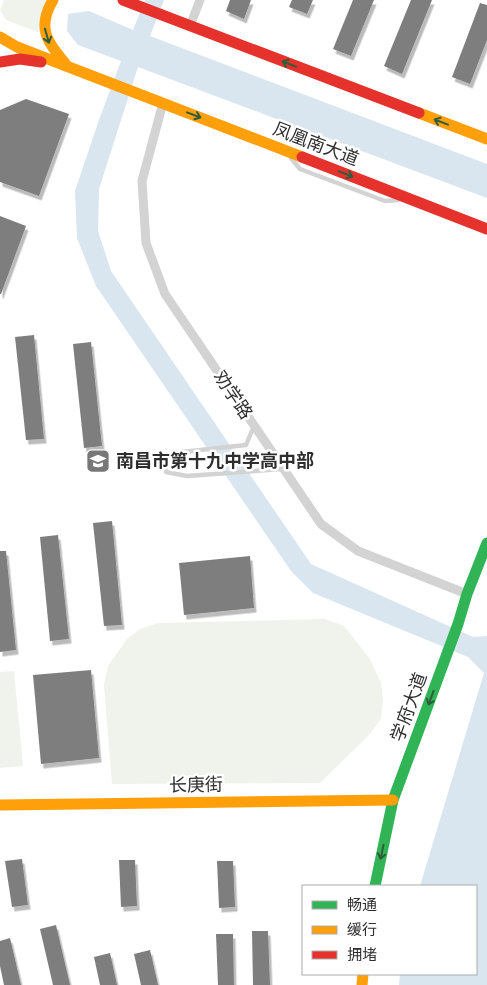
<svg xmlns="http://www.w3.org/2000/svg" width="487" height="985" viewBox="0 0 487 985" font-family="'Varela Round','Noto Sans SC',sans-serif">
<style>
.green{fill:#f0f3ec}
.water{fill:#d9e6f0}
.building{fill:#7e7e7e;filter:url(#shadow)}
.lines{fill:none;stroke-linecap:round;stroke-linejoin:round}
.lane{stroke:#d3d3d3;stroke-width:4.5}
.street{stroke:#d3d3d3;stroke-width:9}
.fast{stroke:#30b455;stroke-width:11}
.slow{stroke:#ff9f0a;stroke-width:11}
.jam{stroke:#e5322d;stroke-width:11}
.oneway{stroke:#2f5d3c}
.labels{text-anchor:middle;dominant-baseline:central;stroke-width:5;stroke-linejoin:round;paint-order:stroke}
.street-label{font-size:18px;fill:#2e2e2e;stroke:#fff}
.poi-label{font-size:18px;font-weight:bold;fill:#2e2e2e;stroke:#fff;text-anchor:start}
</style>
<defs>
<filter id="shadow"><feDropShadow dx="2.5" dy="4.5" stdDeviation="0" flood-color="#0004"/></filter>
</defs>
<rect width="100%" height="100%" fill="#fff"/>
<g class="green">
<path d="M4 0H47L40 16 38 32 6 20 0 10Z"/>
<path d="M325 619 344 626 370 659 381 683 383 701 381 719 369 735 320 783 112 784 104 685 108 666 127 639 140 629 158 623Z"/>
<path d="M14 671 23 766 0 768V672Z"/>
</g>
<path class="water" d="M145 0H164L150 36 487 164V198L138 67 99 189 98 231 111 271 311 564 473 637 487 636V985H399L400 974H476V886H420L484 673 468 657 313 593 291 571 96 286 77 238 75 191 100 117 121 61 78 45 67 31 68 14 89 11 133 30Z"/>
<g class="building">
<path d="M230 0H251L244 19 226 11Z"/>
<path d="M292 0H313L307 14 289 7Z"/>
<path d="M353 0H374L351 56 333 49Z"/>
<path d="M411 0H432L402 74 384 66Z"/>
<path d="M480 3 487 5V40L470 84 452 77Z"/>
<path d="M26 99 69 114 39 196 0 182V110Z"/>
<path d="M0 216 26 226 1 294H0Z"/>
<path d="M34 335 44 439 26 440 15 337Z"/>
<path d="M91 342 102 446 84 448 73 344Z"/>
<path d="M112 521 122 625 104 626 93 523Z"/>
<path d="M58 535 69 639 50 641 40 537Z"/>
<path d="M0 551H6L16 650 0 652Z"/>
<path d="M250 556 254 608 184 615 179 563Z"/>
<path d="M91 670 99 758 41 764 33 675Z"/>
<path d="M22 859 28 905 12 907 5 861Z"/>
<path d="M119 860H135L137 906 121 907Z"/>
<path d="M217 861H233L235 907 219 908Z"/>
<path d="M56 925 70 985H53L40 929Z"/>
<path d="M252 931H268L270 985H253Z"/>
<path d="M216 934H233L234 985H218Z"/>
<path d="M10 938 21 985H4L0 966V941Z"/>
<path d="M150 950 158 985H141L134 954Z"/>
<path d="M110 953 117 985H100L94 957Z"/>
</g>
<g class="lines">
<g class="lane">
<path d="M291 158 300 169 385 201 398 200"/>
<path d="M254 426 246 445 182 452 164 459 166 472 187 476 282 469"/>
</g>
<g class="street">
<path d="M190 26 200 0"/>
<path d="M163 103 142 181 146 243 165 294 321 524 358 551 467 594"/>
</g>
<path class="fast" d="M375 886 393 800 458 624 467 594 487 543"/>
<g class="slow">
<path d="M53 0C37 27 46 41 65 63"/>
<path d="M0 37 17 47 302 157"/>
<path d="M419 113 487 139"/>
<path d="M0 805 393 800"/>
<path d="M362 985 363 974"/>
</g>
<g class="jam">
<path d="M123 0 419 113"/>
<path d="M0 62 20 59 41 62"/>
<path d="M302 157 487 229"/>
</g>
</g>
<defs><path id="oneway-shaft" d="M-6 0H5M1.5-3L5.5 0L1.5 3" fill="none" stroke-width="1.6" stroke-linecap="round" stroke-linejoin="round" transform="scale(1.25)"/></defs>
<g class="oneway">
<use href="#oneway-shaft" transform="translate(47 36) rotate(74)"/>
<use href="#oneway-shaft" transform="translate(289 64) rotate(-159)"/>
<use href="#oneway-shaft" transform="translate(194 115) rotate(21)"/>
<use href="#oneway-shaft" transform="translate(441 122) rotate(-159)"/>
<use href="#oneway-shaft" transform="translate(346 174) rotate(21)"/>
<use href="#oneway-shaft" transform="translate(431 698) rotate(110)"/>
<use href="#oneway-shaft" transform="translate(382 852) rotate(102)"/>
</g>
<defs>
<g id="school-square" transform="scale(1.25)"><rect x="-9" y="-9" width="18" height="18" rx="4" fill="#777" stroke="#fff"/><path d="M0-5L7-2L0 1L-7-2ZM-4 1L0 2.5L4 1V4Q0 6-4 4Z" fill="#fff"/></g>
</defs>
<g fill-rule="evenodd">
<use href="#school-square" x="98" y="461"/>
</g>
<g class="labels">
<g class="street-label">
<text transform="translate(316 144) rotate(21)">凤凰南大道</text>
<text transform="translate(233 395) rotate(56)">劝学路</text>
<text transform="translate(409 707) rotate(-70)">学府大道</text>
<text transform="translate(196 785) rotate(-1)">长庚街</text>
</g>
<g class="poi-label">
<text x="116" y="461">南昌市第十九中学高中部</text>
</g>
</g>
<rect x="302" y="885" width="175" height="90" fill="#ffffff" stroke="#ababab"/>
<rect x="312" y="901" width="25" height="8" fill="#30b455" stroke="#ababab"/>
<text x="347" y="910" font-size="15" fill="#2e2e2e">畅通</text>
<rect x="312" y="926" width="25" height="8" fill="#ff9f0a" stroke="#ababab"/>
<text x="347" y="935" font-size="15" fill="#2e2e2e">缓行</text>
<rect x="312" y="951" width="25" height="8" fill="#e5322d" stroke="#ababab"/>
<text x="347" y="960" font-size="15" fill="#2e2e2e">拥堵</text>
</svg>
